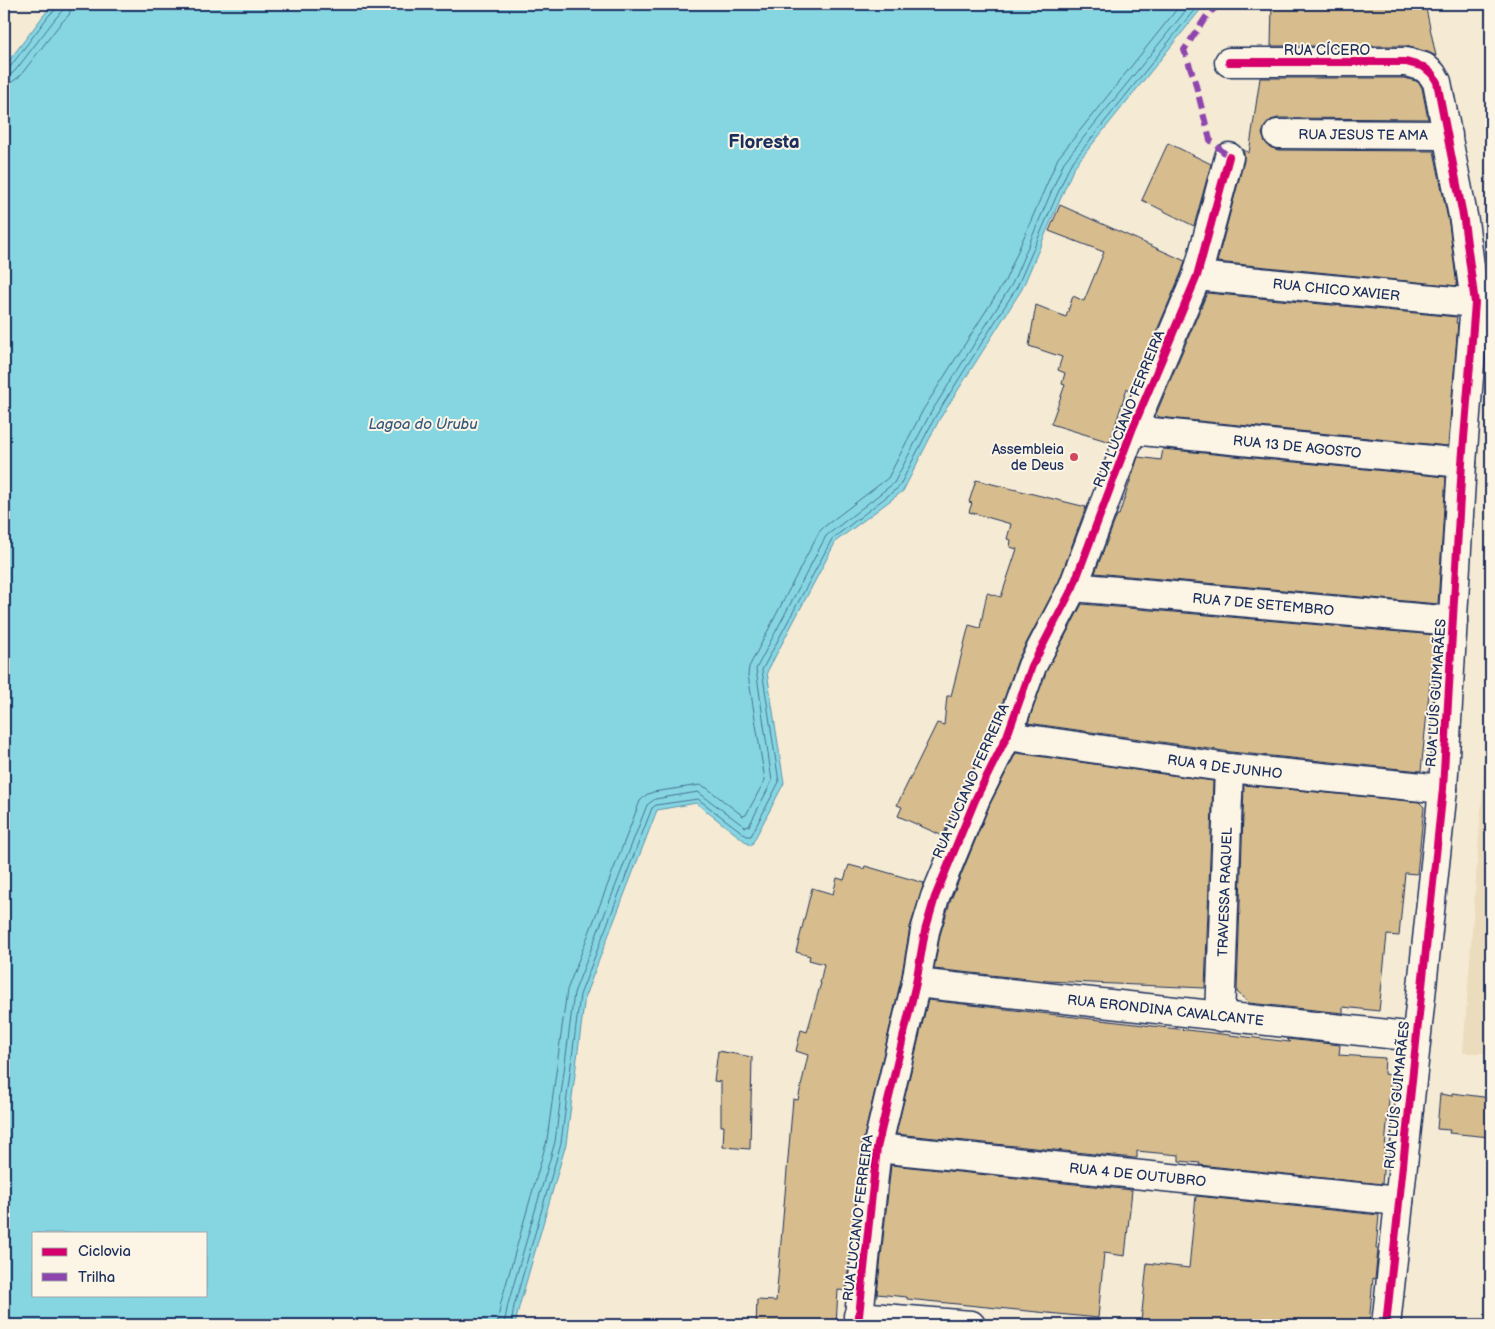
<svg xmlns="http://www.w3.org/2000/svg" width="1495" height="1329" viewBox="0 0 1495 1329" font-family="'Balsamiq Sans',sans-serif">
<style>
.built{fill:#ecdcbe}
.water{fill:#86d6e2;stroke:#5b93ad;fill-rule:evenodd}
.lines{fill:none;stroke-linecap:round;stroke-linejoin:round}
.shore{stroke:#467293;stroke-width:1}
.building{fill:#d7bd8d;stroke:#1b2f5e}
.minor-casing{stroke:#1b2f5e;stroke-width:31}
.minor{stroke:#fcf5e5;stroke-width:28}
.quiet{stroke:#8e44ad;stroke-width:6;stroke-dasharray:12 6;stroke-linecap:butt}
.cycleway-casing{stroke:#fcf5e5;stroke-width:11}
.cycleway{stroke:#d6006c;stroke-width:8}
.poi-dot{fill:#d1495b;stroke:#fcf5e5;stroke-width:2}
.labels{text-anchor:middle;dominant-baseline:central;stroke-width:4;stroke-linejoin:round;paint-order:stroke}
.street-label{font-size:14px;fill:#1b2f5e;stroke:#fcf5e5}
.poi-label{font-size:14px;fill:#1b2f5e;stroke:#fcf5e5;text-anchor:end}
.water-label{font-size:15px;font-style:italic;fill:#36597f;stroke:#fcf5e5}
.district-label{font-size:19px;font-weight:bold;fill:#1b2f5e;stroke:#fcf5e5}
</style>
<rect width="100%" height="100%" fill="#f5ead3"/>
<filter id="ink" filterUnits="userSpaceOnUse"><feTurbulence type="fractalNoise" baseFrequency=".02" numOctaves="2"/><feDisplacementMap in="SourceGraphic" scale="10" xChannelSelector="R" yChannelSelector="G"/><feConvolveMatrix kernelMatrix="1 2 1 2 8 2 1 2 1" color-interpolation-filters="sRGB"/></filter>
<g filter="url(#ink)">
<path class="built" d="M1491 675V1053H1463Z"/>
<path class="water" d="M55 4H1205L1074 167 1022 289 939 420 903 491 836 541 767 672 784 783 751 846 696 803 657 810 585 996 566 1144 519 1307 515 1325H4V67L47 11ZM34 1233H206V1295H34Z"/>
<g class="lines">
<g class="shore">
<path d="M4 69 10 67 50 14 57 9 58 4"/>
<path d="M4 76 10 75 15 71 55 19 62 11 64 4"/>
<path d="M4 83 12 82 20 76 60 24 69 15 72 4"/>
<path d="M497 1325 501 1302 547 1140 567 990 640 801 646 795 653 792 700 785 707 788 743 816 746 815 765 780 748 675 749 667 819 532 825 526 888 478 923 410 1005 281 1058 158 1181 4"/>
<path d="M504 1325 508 1304 555 1142 574 993 647 805 655 799 698 792 745 827 749 826 772 781 756 669 826 536 894 483 930 414 1012 284 1064 162 1191 4"/>
<path d="M511 1325 514 1306 561 1143 580 995 652 808 656 805 698 799 747 836H751L779 782 762 670 832 539 899 487 935 417 1017 287 1070 165 1199 4"/>
</g>
</g>
<g class="building">
<path d="M1272 4H1425L1436 56 1428 52 1406 46H1271Z"/>
<path d="M1260 78H1404L1416 81 1420 84 1422 88 1428 119 1278 118 1271 120 1265 126 1262 134 1265 142 1270 147 1278 150 1434 151 1449 224 1457 286 1217 262 1244 161V153L1242 149 1249 153Z"/>
<path d="M1168 143 1211 164 1194 226 1142 200Z"/>
<path d="M1060 205 1185 261 1182 271 1131 392 1127 388 1110 442 1051 424 1065 385 1062 384 1065 373 1058 370 1062 357 1029 346 1036 305 1066 317 1073 296 1084 301 1104 252 1049 231Z"/>
<path d="M1207 293 1457 317 1456 323H1458L1448 446 1159 417 1156 414Z"/>
<path d="M1163 449 1446 477 1438 604 1095 573 1117 515H1119L1138 457 1161 460Z"/>
<path d="M976 480 1086 507 1059 581 1018 659 993 730 962 791 943 836 898 816 902 807 897 805 937 723 944 725 947 696H951L969 625 980 628 987 593 1001 597 1017 549 1010 547 1011 540 1007 539 1011 524 969 512 972 503 969 502Z"/>
<path d="M1082 604 1435 635 1421 771 1231 752 1028 723 1046 672Z"/>
<path d="M1016 753 1213 781 1205 988 1047 981 934 969 940 935 950 902 990 804Z"/>
<path d="M1244 785 1419 802 1424 807 1417 874 1405 873 1399 936 1387 935 1379 1011 1343 1007V1013L1249 1003 1237 992Z"/>
<path d="M849 865 864 869 865 866 924 883 910 927 901 980 862 1145 846 1291 838 1290 836 1325H756L757 1300 776 1301 793 1099 798 1100 808 1055 796 1051 801 1030 807 1032 821 983H820L824 964 809 960 810 956 796 952 812 888 833 894 837 878 844 880Z"/>
<path d="M928 1000 1290 1042 1287 1039 1340 1045 1339 1055 1385 1058 1384 1074 1391 1075 1382 1184 1199 1165 1200 1163 1179 1161V1155L1137 1151V1158H1134L896 1134Z"/>
<path d="M718 1051 752 1057 750 1149 723 1147 724 1126H721V1082L714 1081Z"/>
<path d="M1452 1093 1491 1098 1490 1137 1449 1133 1450 1130 1437 1129 1440 1094 1452 1096Z"/>
<path d="M891 1165 1132 1190 1125 1256 1104 1253 1098 1318 907 1299V1297L877 1294Z"/>
<path d="M1196 1196 1379 1215 1376 1249H1378L1375 1279 1373 1278 1369 1325H1181L1141 1322 1147 1263 1189 1268Z"/>
</g>
<g class="lines">
<g class="minor-casing">
<g id="minor">
<path d="M1229 62H1406L1424 67 1432 74 1437 82 1464 221 1475 303 1462 463 1443 789 1386 1325"/>
<path id="s1" d="M1278 134 1448 135"/>
<path id="s2" d="M1197 276 1475 303"/>
<path id="s3" d="M1132 430 1462 463"/>
<path id="s4" d="M1073 587 1453 621"/>
<path id="s5" d="M1007 736 1229 768 1443 789"/>
<path id="s6" d="M916 983 1416 1037"/>
<path id="s7" d="M1220 1017 1229 768"/>
<path id="s8" d="M877 1148 1399 1201"/>
<path d="M858 1316 971 1325"/>
<path d="M858 1325 877 1148 916 983 925 931 935 897 976 798 1007 736 1032 666 1073 587 1132 430 1197 276 1229 157"/>
</g>
</g>
<use href="#minor" class="minor"/>
<path class="quiet" d="M1220 4 1208 14 1184 50 1194 78 1210 140 1229 157"/>
<g class="cycleway-casing">
<g id="cycleway">
<path d="M1229 62H1406L1424 67 1432 74 1437 82 1464 221 1475 303 1462 463 1443 789 1386 1325"/>
<path d="M858 1325 877 1148 916 983 925 931 935 897 976 798 1007 736 1032 666 1073 587 1132 430 1197 276 1229 157"/>
</g>
</g>
<use href="#cycleway" class="cycleway"/>
</g>
</g>
<circle class="poi-dot" cx="1074" cy="457" r="5"/>
<g class="labels">
<g class="street-label">
<text x="1327" y="50">RUA CÍCERO</text>
<text stroke="none"><textPath href="#s1" startOffset="85">RUA JESUS TE AMA</textPath></text>
<text stroke="none"><textPath href="#s2" startOffset="140">RUA CHICO XAVIER</textPath></text>
<text transform="translate(1129 409) rotate(-68)">RUA LUCIANO FERREIRA</text>
<text stroke="none"><textPath href="#s3" startOffset="166">RUA 13 DE AGOSTO</textPath></text>
<text stroke="none"><textPath href="#s4" startOffset="191">RUA 7 DE SETEMBRO</textPath></text>
<text transform="translate(1436 693) rotate(-86)">RUA LUÍS GUIMARÃES</text>
<text stroke="none"><textPath href="#s5" startOffset="220">RUA 9 DE JUNHO</textPath></text>
<text transform="translate(971 781) rotate(-66)">RUA LUCIANO FERREIRA</text>
<text stroke="none"><textPath href="#s7" startOffset="125">TRAVESSA RAQUEL</textPath></text>
<text stroke="none"><textPath href="#s6" startOffset="251">RUA ERONDINA CAVALCANTE</textPath></text>
<text transform="translate(1397 1095) rotate(-84)">RUA LUÍS GUIMARÃES</text>
<text stroke="none"><textPath href="#s8" startOffset="262">RUA 4 DE OUTUBRO</textPath></text>
<text transform="translate(858 1218) rotate(-83)">RUA LUCIANO FERREIRA</text>
</g>
<g class="poi-label">
<text x="1064" y="449">Assembleia<tspan x="1064" dy="16">de Deus</tspan></text>
</g>
<g class="water-label">
<text x="423" y="424">Lagoa do Urubu</text>
</g>
<g class="district-label">
<text x="764" y="142">Floresta</text>
</g>
</g>
<rect width="1495" height="1329" fill="none" stroke="#fcf5e5" stroke-width="20"/>
<rect x="10" y="10" width="1475" height="1309" fill="none" stroke="#1b2f5e" stroke-width="2" filter="url(#ink)"/>
<rect x="32" y="1232" width="175" height="65" fill="#fcf5e5" stroke="#a2a6af"/>
<rect x="42" y="1248" width="25" height="8" fill="#d6006c" stroke="#a2a6af"/>
<text x="78" y="1256" font-size="15" fill="#1b2f5e">Ciclovia</text>
<rect x="42" y="1273" width="25" height="8" fill="#8e44ad" stroke="#a2a6af"/>
<text x="78" y="1282" font-size="15" fill="#1b2f5e">Trilha</text>
</svg>
